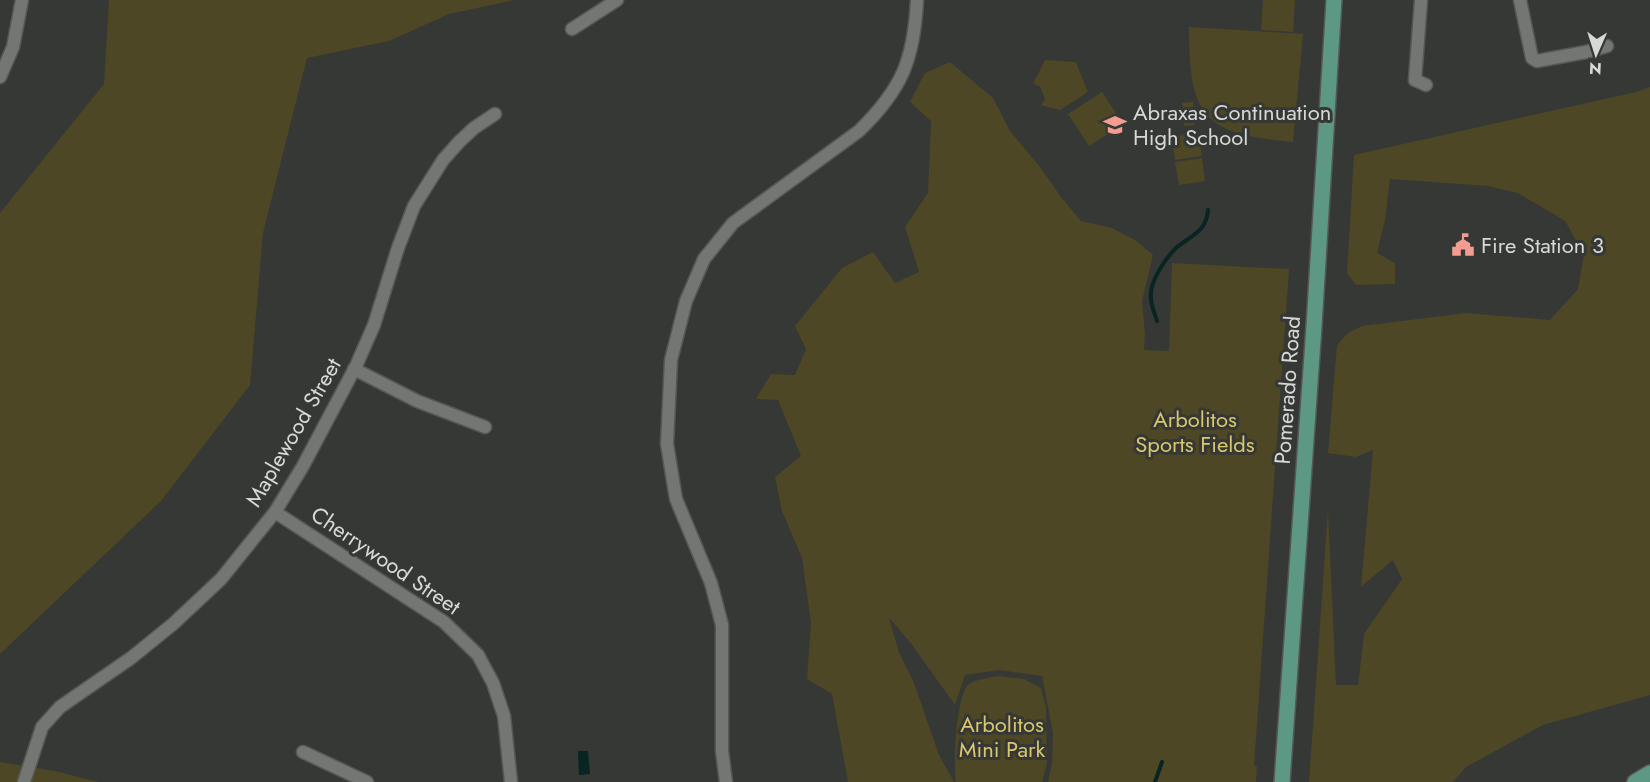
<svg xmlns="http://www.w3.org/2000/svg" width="1650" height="782" viewBox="0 0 1650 782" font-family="Jost,sans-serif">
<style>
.green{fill:#4e4725}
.water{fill:#082423}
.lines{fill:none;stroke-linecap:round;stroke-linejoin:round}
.stream{stroke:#082423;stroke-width:4}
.minor-casing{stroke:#545754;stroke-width:15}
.primary-casing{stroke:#545754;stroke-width:18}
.minor{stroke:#737673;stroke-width:12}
.primary{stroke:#5c9883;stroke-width:15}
.labels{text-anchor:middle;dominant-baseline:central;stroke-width:6;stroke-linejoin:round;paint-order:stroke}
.poi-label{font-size:22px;fill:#d7d9d7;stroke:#353834;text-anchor:start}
.street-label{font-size:22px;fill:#d7d9d7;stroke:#353834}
.park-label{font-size:22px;fill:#dac76d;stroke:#353834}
</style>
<rect width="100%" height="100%" fill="#353834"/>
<g class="green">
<path d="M109 0H515L449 14 389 41 307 58 263 233 250 385 161 501 0 654V213L104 84Z"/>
<path d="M1263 0H1295L1293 32 1261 30Z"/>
<path d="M1189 27 1303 34 1293 142C1203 134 1189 117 1189 27Z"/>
<path d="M1045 60 1076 62 1088 92 1060 110 1041 105 1045 99 1040 86 1035 85 1034 82Z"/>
<path d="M950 62 993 98 1010 131 1040 167 1061 197 1081 221 1112 228 1135 240 1153 255 1142 301 1145 334 1144 350 1169 351 1172 263 1289 269 1254 766H1257L1256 782H1048L1052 764 1053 733 1042 676 999 670 965 675 955 705 910 642 889 618 899 652 914 683 939 755 954 782H848L832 694 807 679 811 623 802 558 782 511 775 477 801 456 778 400 756 399 771 374 795 375 806 349 795 326 842 268 873 252 895 283 919 272 905 227 928 193 931 121 910 102 925 73Z"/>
<path d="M1650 87V695L1543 725 1466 767 1453 782H1309L1328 510 1336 685H1358L1364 634 1402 579 1393 560 1361 587 1373 450 1356 457 1328 453 1337 345 1348 333 1362 326 1466 313 1550 320 1578 289 1584 254 1565 221 1518 193 1488 186 1390 179 1385 220 1377 253 1395 263V284L1356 285 1347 273 1354 155 1636 92Z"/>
<path d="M1102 92 1123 124 1089 146 1068 114Z"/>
<path d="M1193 102 1195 125 1184 126 1182 103Z"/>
<path d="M1198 133 1202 156 1175 160 1172 137Z"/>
<path d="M1202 158 1205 181 1179 185 1175 162Z"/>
<path d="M997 676 1024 679 1041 688 1046 707 1047 763 1042 782H956C953 765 956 693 969 684 974 680 990 678 997 676Z"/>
<path d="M0 762 55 771 98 782H0Z"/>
</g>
<path class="water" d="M578 751H588L590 774 579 775Z"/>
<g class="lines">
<g class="stream">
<path d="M1157 321C1155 314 1151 306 1151 298 1149 282 1165 259 1176 248 1191 235 1206 233 1208 210"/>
<path d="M1155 782 1162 762"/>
</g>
<g class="minor-casing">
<g id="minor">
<path d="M1421 0 1415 80 1426 85"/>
<path d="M1520 0 1532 58 1537 61 1586 52 1607 46"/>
<path d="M572 29 617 0"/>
<path d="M0 77 13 47 22 0"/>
<path d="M354 369 417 401 485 427"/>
<path d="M275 512 444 622 478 655 493 683 504 716 511 782"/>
<path d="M303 752 367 782"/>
<path d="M24 782 42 727 60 707 131 658 173 624 221 579 275 512 303 466 356 366 374 325 398 248 414 206 443 160 459 142 474 128 495 114"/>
<path d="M726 782 722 751V625L711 583 676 499 667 444 671 360 686 301 704 259 733 223 859 131C902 89 914 60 917 0"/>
</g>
</g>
<g class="primary-casing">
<g id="primary">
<path d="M1282 782 1314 326 1334 0"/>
<path d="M1635 782 1650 773"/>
</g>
</g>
<use href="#minor" class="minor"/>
<use href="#primary" class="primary"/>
</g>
<defs>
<g id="school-bare" transform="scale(1.8)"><path d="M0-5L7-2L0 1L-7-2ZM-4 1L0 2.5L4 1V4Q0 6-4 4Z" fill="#f59c90" stroke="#353834" stroke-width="2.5" paint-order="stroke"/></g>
<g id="civic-bare" transform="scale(1.8)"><path d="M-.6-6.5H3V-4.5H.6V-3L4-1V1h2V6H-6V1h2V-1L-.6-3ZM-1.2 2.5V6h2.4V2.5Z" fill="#f59c90" stroke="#353834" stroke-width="2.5" paint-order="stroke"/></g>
</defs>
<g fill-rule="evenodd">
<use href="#school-bare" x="1115" y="125"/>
<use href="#civic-bare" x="1463" y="245"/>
</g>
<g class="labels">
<g class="poi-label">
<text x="1133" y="112">Abraxas Continuation<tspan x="1133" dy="25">High School</tspan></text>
<text x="1481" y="245">Fire Station 3</text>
</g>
<g class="street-label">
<text transform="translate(1287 390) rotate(-86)">Pomerado Road</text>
<text transform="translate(293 432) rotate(-60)">Maplewood Street</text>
<text transform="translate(386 560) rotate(34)">Cherrywood Street</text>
</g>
<g class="park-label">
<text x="1195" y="419">Arbolitos<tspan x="1195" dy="25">Sports Fields</tspan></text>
<text x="1002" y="724">Arbolitos<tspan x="1002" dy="25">Mini Park</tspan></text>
</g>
</g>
<g transform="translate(1596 54) rotate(183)" stroke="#353834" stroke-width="4.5" paint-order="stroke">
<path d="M0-4.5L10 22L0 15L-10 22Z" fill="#d7d9d7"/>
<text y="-9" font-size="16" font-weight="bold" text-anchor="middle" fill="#d7d9d7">N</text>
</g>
</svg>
